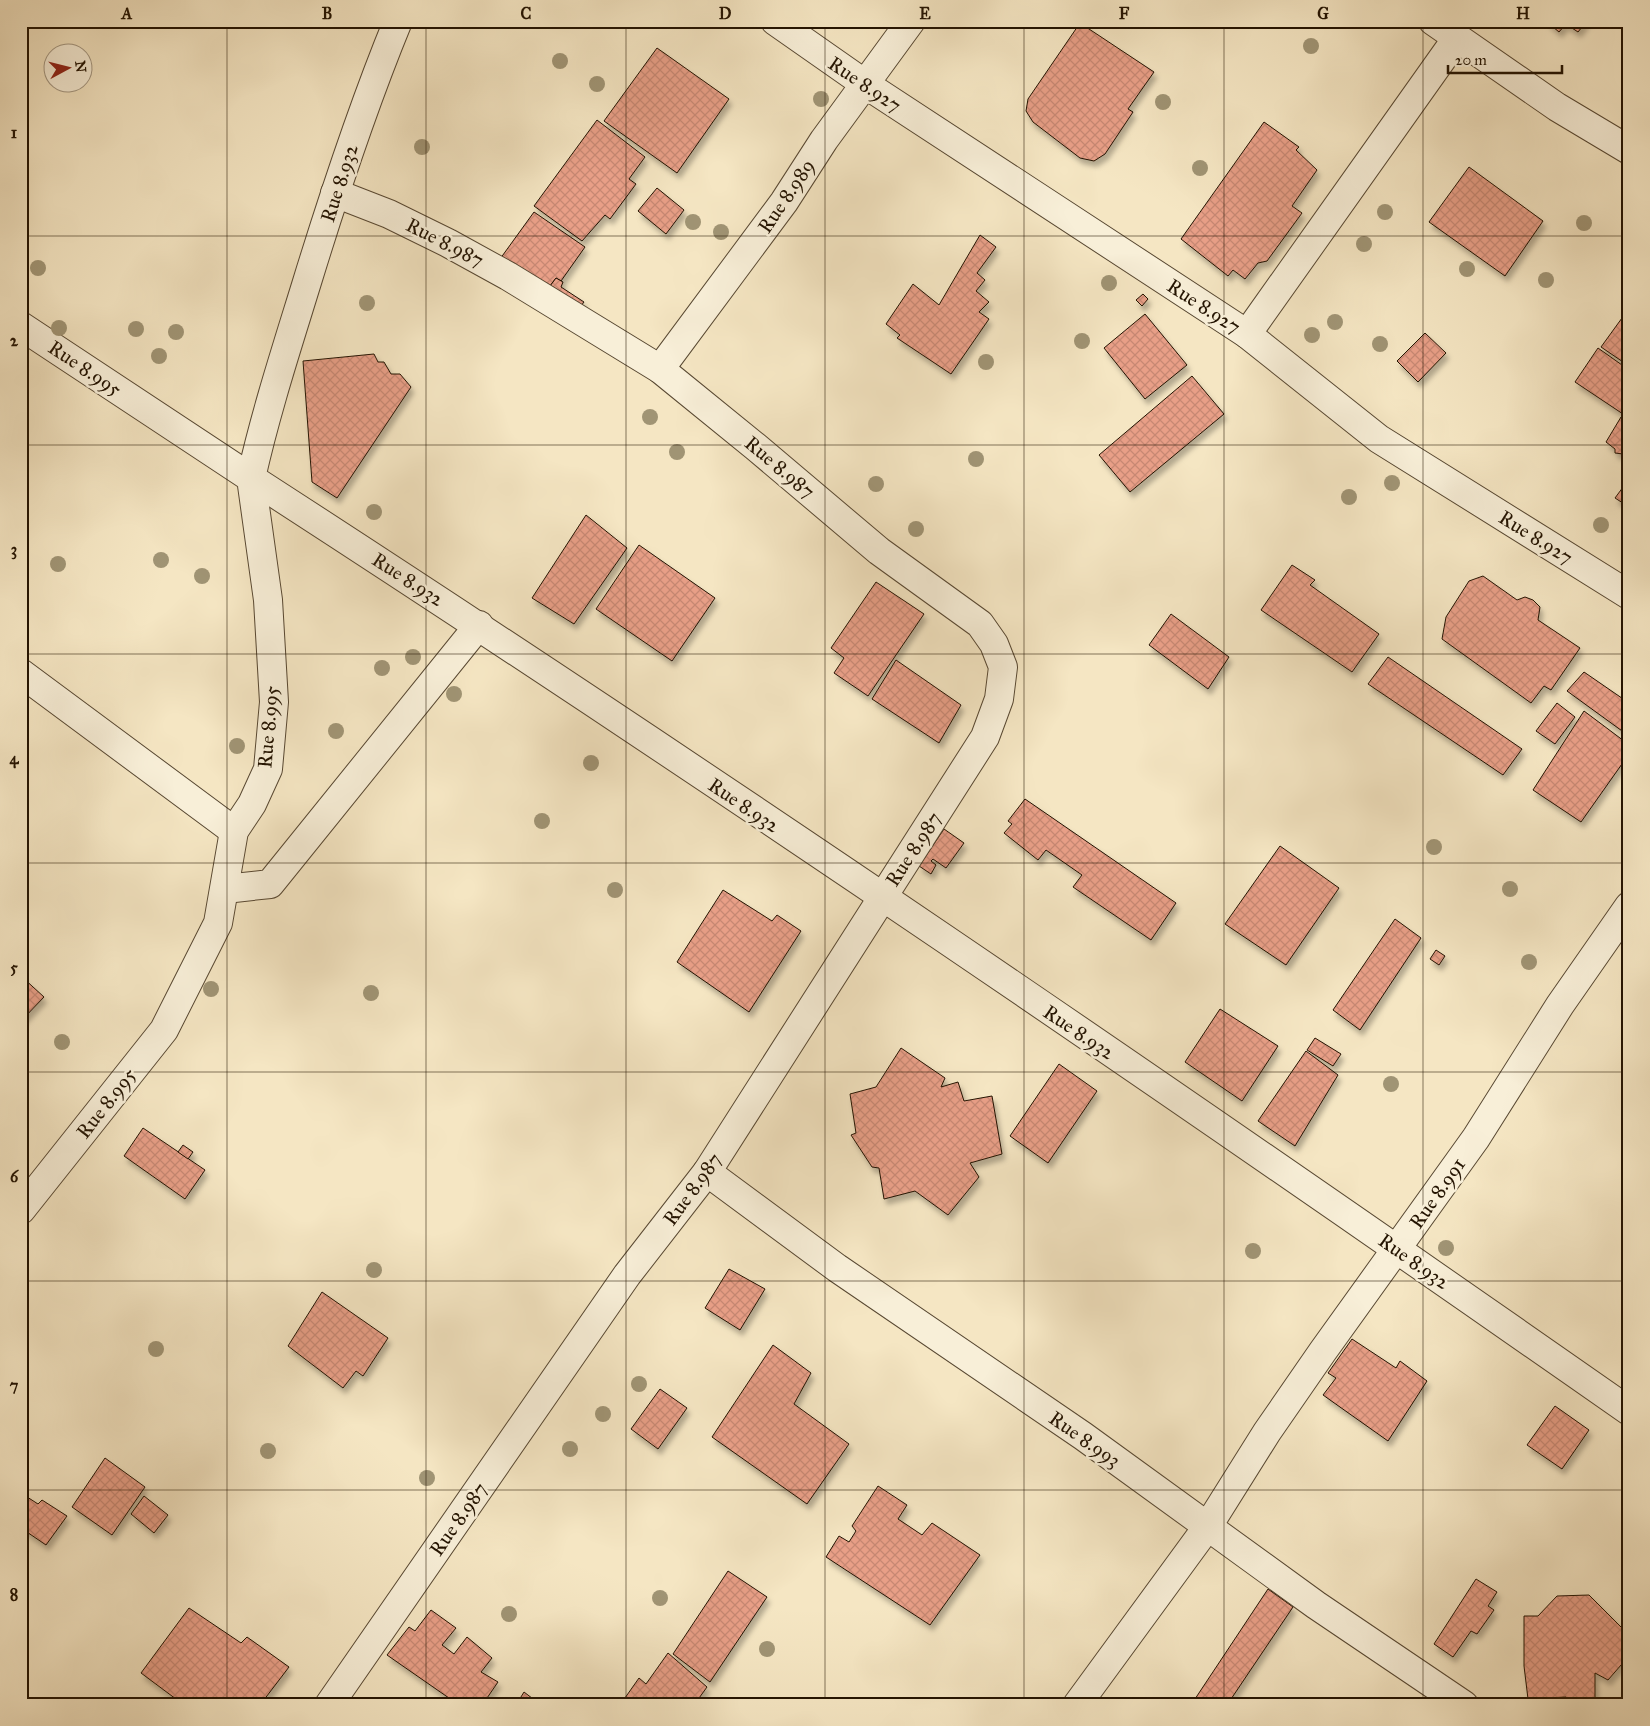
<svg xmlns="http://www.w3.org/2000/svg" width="1650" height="1726" viewBox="0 0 1650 1726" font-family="'IM FELL Great Primer',serif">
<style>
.building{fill:url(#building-cross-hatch);stroke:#231301;filter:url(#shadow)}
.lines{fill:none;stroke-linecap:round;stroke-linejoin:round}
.minor-casing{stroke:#584832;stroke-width:30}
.minor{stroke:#f8efd8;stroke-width:28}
.tree{fill:#a09474}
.grid{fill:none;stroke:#231301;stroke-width:1;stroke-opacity:0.55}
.labels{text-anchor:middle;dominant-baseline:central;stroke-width:5;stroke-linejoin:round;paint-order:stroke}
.street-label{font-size:20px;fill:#231301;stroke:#f8efd8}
.neatline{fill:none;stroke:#231301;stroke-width:2}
.grid-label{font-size:16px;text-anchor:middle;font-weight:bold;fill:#231301}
</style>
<defs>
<pattern id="building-cross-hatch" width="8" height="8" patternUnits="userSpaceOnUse" patternTransform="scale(1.25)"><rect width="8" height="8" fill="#e89f87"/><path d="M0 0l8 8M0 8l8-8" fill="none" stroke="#c78873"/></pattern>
<filter id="shadow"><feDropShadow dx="3" dy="5.5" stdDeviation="2.5" flood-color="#0004"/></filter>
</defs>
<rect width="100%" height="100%" fill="#f5e6c3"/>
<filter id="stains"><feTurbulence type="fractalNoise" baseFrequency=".004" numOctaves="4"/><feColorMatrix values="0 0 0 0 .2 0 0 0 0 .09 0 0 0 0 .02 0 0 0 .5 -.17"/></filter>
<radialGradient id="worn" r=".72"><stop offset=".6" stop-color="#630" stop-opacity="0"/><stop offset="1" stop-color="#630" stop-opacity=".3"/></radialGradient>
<g class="building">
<path d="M1546 21H1587L1578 32 1566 24 1559 32Z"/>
<path d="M1080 23 1154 72 1128 109 1133 112 1105 154 1094 161 1080 158 1033 122 1026 111 1028 99Z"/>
<path d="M657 48 729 99 677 173 604 121Z"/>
<path d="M597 120 645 157 629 179 636 184 610 219 605 215 582 241 534 206Z"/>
<path d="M1264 122 1299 147 1296 150 1317 170 1292 206 1302 213 1267 261 1258 263 1245 279 1233 270 1228 276 1181 239Z"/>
<path d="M1469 167 1543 221 1505 276 1429 222Z"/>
<path d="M657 188 684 210 666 234 638 211Z"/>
<path d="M534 212 585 247 561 281 556 278 547 290 500 259Z"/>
<path d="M980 235 996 247 977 273 985 280 976 291 989 302 979 312 989 319 951 374 897 338 900 335 886 324 913 284 939 305Z"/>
<path d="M556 278 563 282 561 287 584 302 577 311 547 290Z"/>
<path d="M1143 294 1148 299 1142 306 1136 300Z"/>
<path d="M1145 314 1187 365 1145 399 1104 348Z"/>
<path d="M1622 318 1629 323V366L1601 347Z"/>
<path d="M1425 333 1446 353 1418 382 1397 361Z"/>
<path d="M1598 348 1629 370V418L1575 382Z"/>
<path d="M374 354 378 362H384L391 374H400L411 387 337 498 312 482 303 361Z"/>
<path d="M1192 376 1224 414 1130 492 1099 455Z"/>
<path d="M1621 417 1629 423V456L1623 452V454L1615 453V449L1606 442Z"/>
<path d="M1629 479V507L1615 498Z"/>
<path d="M586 515 627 548 574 624 532 598Z"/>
<path d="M639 545 715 598 672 661 596 609Z"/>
<path d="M1292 565 1315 580 1310 585 1379 634 1352 672 1261 610Z"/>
<path d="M1483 576 1517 600 1525 597 1533 600 1540 607 1538 620 1580 648 1551 690 1544 686 1531 703 1442 639 1446 617 1469 581Z"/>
<path d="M876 582 924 614 868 696 834 673 844 658 831 648Z"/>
<path d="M1171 614 1229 657 1208 689 1149 645Z"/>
<path d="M1388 657 1522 749 1503 775 1368 684Z"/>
<path d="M896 660 961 705 939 743 872 699Z"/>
<path d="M1584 672 1629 703V736L1567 691Z"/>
<path d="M1557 703 1575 717 1555 744 1536 731Z"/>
<path d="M1584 711 1628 744 1623 748 1629 754 1581 822 1533 790Z"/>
<path d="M1025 799 1176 903 1151 940 1073 887 1082 875 1046 850 1038 860 1004 833 1012 824 1008 821Z"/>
<path d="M944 829 964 843 946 868 933 859 931 861 936 865 931 874 919 866Z"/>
<path d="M1280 846 1339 888 1286 965 1225 924Z"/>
<path d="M723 890 772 921 777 915 801 931 749 1012 677 962Z"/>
<path d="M1395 919 1421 938 1360 1030 1333 1010Z"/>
<path d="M1629 928V945L1621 940Z"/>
<path d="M1436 950 1445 956 1439 965 1430 959Z"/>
<path d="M21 976 44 997 21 1021Z"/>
<path d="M1220 1009 1278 1046 1242 1101 1185 1062Z"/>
<path d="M1315 1038 1341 1054 1333 1066 1307 1050Z"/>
<path d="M901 1048 945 1078 941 1087 958 1082 964 1101 992 1096 1002 1154 970 1163 979 1177 948 1215 915 1191 884 1199 879 1168 872 1167 851 1135 856 1133 850 1094 876 1087Z"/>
<path d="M1306 1051 1338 1075 1295 1146 1258 1121Z"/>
<path d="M1059 1064 1097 1091 1048 1163 1010 1136Z"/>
<path d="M143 1128 205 1170 185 1199 124 1156Z"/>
<path d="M183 1145 193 1152 188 1159 178 1152Z"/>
<path d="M729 1269 765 1289 740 1330 705 1308Z"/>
<path d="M322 1292 388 1338 363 1376 356 1371 343 1388 288 1346Z"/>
<path d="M1352 1339 1396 1368 1400 1361 1427 1381 1388 1441 1323 1395 1336 1378 1328 1373Z"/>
<path d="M773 1345 811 1373 794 1404 849 1444 807 1504 712 1437Z"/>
<path d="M660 1389 687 1408 658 1449 631 1429Z"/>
<path d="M1555 1406 1589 1430 1562 1469 1527 1445Z"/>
<path d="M105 1458 145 1487 112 1535 72 1507Z"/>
<path d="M878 1486 907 1505 898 1519 922 1535 932 1523 980 1555 930 1625 826 1557 839 1536 849 1542 856 1531 852 1526Z"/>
<path d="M21 1493 38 1504 42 1500 67 1516 46 1545 21 1528Z"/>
<path d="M144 1496 168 1515 154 1533 131 1514Z"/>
<path d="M728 1571 767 1597 710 1682 673 1654Z"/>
<path d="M1476 1579 1497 1592 1488 1606 1494 1610 1477 1634 1471 1631 1453 1657 1434 1644Z"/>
<path d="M1268 1589 1293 1607 1227 1705H1191Z"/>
<path d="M1589 1595 1628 1634V1657L1608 1680 1595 1673V1703L1567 1704 1566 1697 1528 1699 1524 1666V1616H1538L1557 1596Z"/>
<path d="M189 1608 241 1643 247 1637 289 1667 260 1705H184L141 1673Z"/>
<path d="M431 1610 456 1628 442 1645 454 1654 467 1637 492 1658 481 1672 498 1682 487 1698 497 1705H459L387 1655 409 1627 415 1631Z"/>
<path d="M668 1653 707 1687 694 1705H620L639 1678 646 1684Z"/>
<path d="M524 1692 541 1705H516Z"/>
</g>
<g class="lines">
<g class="minor-casing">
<g id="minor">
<path d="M398 21C363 106 334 194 307 282 287 347 266 411 251 478 716 779 1174 1093 1629 1411"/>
<path d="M775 21 865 84 1247 334 1379 439 1629 595"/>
<path d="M1433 21 1557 107 1629 150"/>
<path d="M21 326 251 478 268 600 274 702 268 769 252 804 234 831 218 923 164 1030 21 1210"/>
<path d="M1247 334 1457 38"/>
<path d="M660 369 784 202 824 140 911 21"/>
<path d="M21 673 234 831"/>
<path d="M225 889 270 884 479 625"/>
<path d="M707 1172 837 1268 1083 1436 1316 1605 1464 1705"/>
<path d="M329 1705 627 1275 707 1172 985 737 999 699 1003 667 994 644 980 624 879 551 756 447 660 369 508 276 448 243 389 214 335 193"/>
<path d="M1077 1705 1208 1526 1267 1432 1323 1351 1476 1138 1560 1005 1629 906"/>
</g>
</g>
<use href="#minor" class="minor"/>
</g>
<g class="tree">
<circle cx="1311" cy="46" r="8"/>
<circle cx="560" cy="61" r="8"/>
<circle cx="597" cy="84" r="8"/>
<circle cx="821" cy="99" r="8"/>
<circle cx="1163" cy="102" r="8"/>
<circle cx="422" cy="147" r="8"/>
<circle cx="1200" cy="168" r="8"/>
<circle cx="1385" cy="212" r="8"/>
<circle cx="693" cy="222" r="8"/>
<circle cx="1584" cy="223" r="8"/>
<circle cx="721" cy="232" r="8"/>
<circle cx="1364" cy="244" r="8"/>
<circle cx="38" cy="268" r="8"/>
<circle cx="1467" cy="269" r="8"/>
<circle cx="1546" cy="280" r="8"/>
<circle cx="1109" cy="283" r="8"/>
<circle cx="367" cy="303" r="8"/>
<circle cx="1335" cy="322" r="8"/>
<circle cx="59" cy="328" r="8"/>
<circle cx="136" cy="329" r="8"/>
<circle cx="176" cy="332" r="8"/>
<circle cx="1312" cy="335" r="8"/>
<circle cx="1082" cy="341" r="8"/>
<circle cx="1380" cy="344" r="8"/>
<circle cx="159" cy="356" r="8"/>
<circle cx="986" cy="362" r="8"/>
<circle cx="650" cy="417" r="8"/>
<circle cx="677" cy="452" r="8"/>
<circle cx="976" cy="459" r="8"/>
<circle cx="1392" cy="483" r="8"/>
<circle cx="876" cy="484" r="8"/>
<circle cx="1349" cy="497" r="8"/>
<circle cx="374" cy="512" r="8"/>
<circle cx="1601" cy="525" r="8"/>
<circle cx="916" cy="529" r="8"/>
<circle cx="161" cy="560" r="8"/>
<circle cx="58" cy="564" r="8"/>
<circle cx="202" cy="576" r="8"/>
<circle cx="413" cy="657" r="8"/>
<circle cx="382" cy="668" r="8"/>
<circle cx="454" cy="694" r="8"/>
<circle cx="336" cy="731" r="8"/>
<circle cx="237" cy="746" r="8"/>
<circle cx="591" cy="763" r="8"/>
<circle cx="542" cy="821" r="8"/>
<circle cx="1434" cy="847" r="8"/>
<circle cx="1510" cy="889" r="8"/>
<circle cx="615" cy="890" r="8"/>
<circle cx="1529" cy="962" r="8"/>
<circle cx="211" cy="989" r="8"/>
<circle cx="371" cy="993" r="8"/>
<circle cx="62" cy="1042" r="8"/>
<circle cx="1391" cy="1084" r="8"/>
<circle cx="1446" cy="1248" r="8"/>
<circle cx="1253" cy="1251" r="8"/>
<circle cx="374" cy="1270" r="8"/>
<circle cx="156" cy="1349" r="8"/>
<circle cx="639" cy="1384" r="8"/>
<circle cx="603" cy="1414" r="8"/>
<circle cx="570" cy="1449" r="8"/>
<circle cx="268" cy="1451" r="8"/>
<circle cx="427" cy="1478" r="8"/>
<circle cx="660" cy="1598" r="8"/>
<circle cx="509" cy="1614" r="8"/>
<circle cx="767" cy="1649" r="8"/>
</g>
<path class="grid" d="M227 21V1705M426 21V1705M626 21V1705M825 21V1705M1024 21V1705M1224 21V1705M1423 21V1705M21 236H1629M21 445H1629M21 654H1629M21 863H1629M21 1072H1629M21 1281H1629M21 1490H1629"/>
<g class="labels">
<g class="street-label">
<text transform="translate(865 84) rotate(34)">Rue 8.927</text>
<text transform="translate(339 183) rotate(-72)">Rue 8.932</text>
<text transform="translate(786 196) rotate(-56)">Rue 8.989</text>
<text transform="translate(445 242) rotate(27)">Rue 8.987</text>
<text transform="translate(1204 306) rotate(33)">Rue 8.927</text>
<text transform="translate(85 368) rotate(34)">Rue 8.995</text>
<text transform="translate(780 467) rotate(40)">Rue 8.987</text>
<text transform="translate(1536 537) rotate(32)">Rue 8.927</text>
<text transform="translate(408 579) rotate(33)">Rue 8.932</text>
<text transform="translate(268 727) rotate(-85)">Rue 8.995</text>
<text transform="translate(744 805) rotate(34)">Rue 8.932</text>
<text transform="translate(913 849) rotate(-57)">Rue 8.987</text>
<text transform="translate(1079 1032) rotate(34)">Rue 8.932</text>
<text transform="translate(106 1103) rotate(-52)">Rue 8.995</text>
<text transform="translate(692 1189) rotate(-54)">Rue 8.987</text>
<text transform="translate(1437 1193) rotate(-55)">Rue 8.991</text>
<text transform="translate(1414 1261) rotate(35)">Rue 8.932</text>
<text transform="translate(1085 1439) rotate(35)">Rue 8.993</text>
<text transform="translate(458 1519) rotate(-55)">Rue 8.987</text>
</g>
</g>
<rect width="1650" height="1726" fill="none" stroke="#f5e6c3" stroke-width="55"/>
<g transform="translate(68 68) rotate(83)"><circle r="24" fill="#f8efd8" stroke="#a39782"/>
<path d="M0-4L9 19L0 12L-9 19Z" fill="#8f2418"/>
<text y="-8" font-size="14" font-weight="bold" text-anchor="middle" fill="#231301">N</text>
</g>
<path d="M1448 65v8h114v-8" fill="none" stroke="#231301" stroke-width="2.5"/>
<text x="1455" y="65" font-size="15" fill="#231301" stroke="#f8efd8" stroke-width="4" paint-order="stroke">20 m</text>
<rect x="28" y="28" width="1594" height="1670" class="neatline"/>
<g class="grid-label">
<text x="127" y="19">A</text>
<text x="327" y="19">B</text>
<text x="526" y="19">C</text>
<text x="725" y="19">D</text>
<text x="925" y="19">E</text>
<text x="1124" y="19">F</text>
<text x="1323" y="19">G</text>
<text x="1523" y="19">H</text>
<text x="14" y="138">1</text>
<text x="14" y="346">2</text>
<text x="14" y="555">3</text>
<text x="14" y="764">4</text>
<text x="14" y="973">5</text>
<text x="14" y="1182">6</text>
<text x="14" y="1391">7</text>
<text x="14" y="1600">8</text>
</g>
<rect width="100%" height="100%" filter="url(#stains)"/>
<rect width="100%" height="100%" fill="url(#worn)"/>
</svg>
